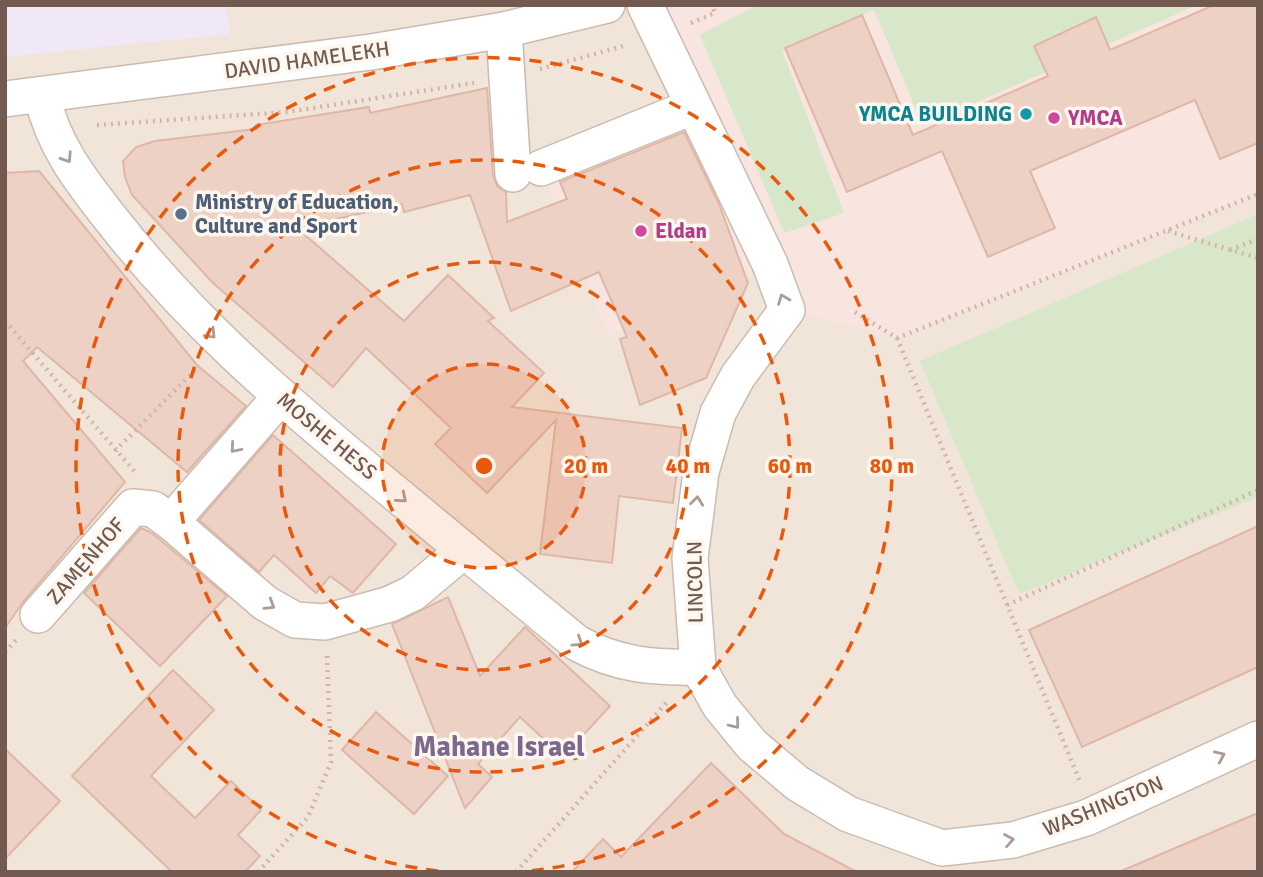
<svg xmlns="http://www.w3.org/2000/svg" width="1263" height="877" viewBox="0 0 1263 877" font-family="Signika,sans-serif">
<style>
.residential{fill:#f1e4d9}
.commercial{fill:#f9e5e0}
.education{fill:#f0e7f7}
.green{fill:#d8e7ca}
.building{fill:#edd1c5;stroke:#deb7a7;stroke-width:2}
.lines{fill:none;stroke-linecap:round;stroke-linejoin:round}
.minor-casing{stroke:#ccbbb1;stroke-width:38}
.path{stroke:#d2b5a8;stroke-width:4.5;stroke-dasharray:2 5;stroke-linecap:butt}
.minor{stroke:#fff;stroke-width:35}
.oneway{stroke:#ab9c96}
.ring{fill:none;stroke:#e8590c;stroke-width:3.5;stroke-dasharray:12 9}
.culture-dot{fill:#0f9aa8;stroke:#fdf7f0;stroke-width:2.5}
.hotel-dot{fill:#d1479c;stroke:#fdf7f0;stroke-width:2.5}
.service-dot{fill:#5c6f8a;stroke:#fdf7f0;stroke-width:2.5}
.labels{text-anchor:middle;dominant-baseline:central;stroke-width:7;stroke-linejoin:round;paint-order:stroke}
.street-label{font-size:21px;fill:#735a50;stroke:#fdf7f0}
.culture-label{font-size:21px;font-weight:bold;fill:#0d838f;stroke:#fdf7f0;text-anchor:end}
.hotel-label{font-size:21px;font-weight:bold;fill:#b23c85;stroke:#fdf7f0;text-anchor:start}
.service-label{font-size:21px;font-weight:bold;fill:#4e5e75;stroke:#fdf7f0;text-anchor:start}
.district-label{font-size:28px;font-weight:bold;fill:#7e688e;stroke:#fdf7f0}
.centre{fill:#e8590c;stroke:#fdf7f0;stroke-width:3.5}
.ring-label{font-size:21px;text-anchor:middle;font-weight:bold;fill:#e8590c;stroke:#fdf7f0;stroke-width:7;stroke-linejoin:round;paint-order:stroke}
</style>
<rect width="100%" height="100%" fill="#faf3ea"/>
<rect class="residential" x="5" y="5" width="1253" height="867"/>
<path class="commercial" d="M645 5H1258V194L897 338 787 310 769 264 609 336 541 168 692 107Z"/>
<path class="education" d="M5 5H226L230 34 5 57Z"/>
<g class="green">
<path d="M757 5H1197L923 126 874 10 782 50 844 213 784 233 700 35Z"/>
<path d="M1258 214V497L1019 594 920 361Z"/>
</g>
<g class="building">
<path d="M1214 5H1258V143L1220 159 1195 100 1030 171 1055 228 988 257 942 151 847 192 785 48 862 15 913 135 1048 76 1034 46 1096 17 1110 50Z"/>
<path d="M487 88 493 175 497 186 506 192 507 222 567 199 560 182 684 132 719 204 748 283 706 378 640 405 620 339 627 337 599 272 511 311 470 195 404 212 402 204 297 228 404 321 448 275 494 318 488 321 544 373 512 407 682 428 673 503 619 496 612 563 540 554 556 420 487 493 435 444 451 428 366 348 333 387 213 283 132 195 125 177 123 161 136 147 155 141 257 129 256 125 369 107 370 113Z"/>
<path d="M39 171 197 365 246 406 187 472 37 347 23 361 125 482 23 602 5 628V173Z"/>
<path d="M273 435 396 544 353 593 330 576 316 593 274 555 259 572 199 520Z"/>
<path d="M1258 526V667L1082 747 1029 630Z"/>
<path d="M141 528 152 533 227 596 160 666 84 593Z"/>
<path d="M448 597 480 676 525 627 610 706 563 757 520 717 478 764 492 777 465 808 392 624Z"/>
<path d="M173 670 214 710 151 776 195 818 231 781 261 810 238 835 260 856 245 872H172L72 776Z"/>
<path d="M376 712 448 776 414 814 342 750Z"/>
<path d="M5 749 60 801 5 859Z"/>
<path d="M711 763 784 834 857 872H572L603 839 621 857Z"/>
<path d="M1258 813V872H1119L1220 829Z"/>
</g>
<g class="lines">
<g class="minor-casing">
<g id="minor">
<path d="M645 5 770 264 787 310 738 376 718 413 701 472 690 558 698 667 720 706 752 745 797 783 848 814 942 848 1013 840 1086 818 1258 739"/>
<path d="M504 30 513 174"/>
<path d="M42 95C52 144 81 181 111 219 189 319 275 393 372 474 440 530 508 587 577 643 617 665 653 668 698 667"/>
<path d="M5 99 371 52 504 30 607 5"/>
<path d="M541 168 692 107"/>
<path d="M280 397 171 522 265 603 295 620 325 622 390 604 413 593 464 550"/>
<path d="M38 615 133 507 153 509 171 522"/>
</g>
</g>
<g class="path">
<path d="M691 23 715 13 712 5"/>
<path d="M540 69 627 45"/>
<path d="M97 125 287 112 474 83"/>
<path d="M1168 231 1258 258"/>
<path d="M1230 250 1258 239"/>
<path d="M855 312 897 338 1258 194"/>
<path d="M5 321 135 472"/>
<path d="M897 338 1081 784"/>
<path d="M115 451 198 367"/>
<path d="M1007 605 1258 490"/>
<path d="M5 652 17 639"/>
<path d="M258 872 308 817 331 762 327 654"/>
<path d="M516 872 668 701"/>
</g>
<use href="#minor" class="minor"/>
</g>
<defs><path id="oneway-chevron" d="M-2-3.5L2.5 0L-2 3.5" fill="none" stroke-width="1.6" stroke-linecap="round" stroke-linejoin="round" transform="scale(1.75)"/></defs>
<g class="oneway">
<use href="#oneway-chevron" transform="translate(67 158) rotate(57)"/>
<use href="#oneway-chevron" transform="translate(783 299) rotate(-111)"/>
<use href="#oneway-chevron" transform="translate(211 334) rotate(46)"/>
<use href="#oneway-chevron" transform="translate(235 448) rotate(131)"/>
<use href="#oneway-chevron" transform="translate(402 498) rotate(40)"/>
<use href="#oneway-chevron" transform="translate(697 501) rotate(-83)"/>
<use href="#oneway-chevron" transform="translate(270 605) rotate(32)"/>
<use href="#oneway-chevron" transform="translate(578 642) rotate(34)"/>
<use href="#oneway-chevron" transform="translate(735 724) rotate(51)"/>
<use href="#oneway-chevron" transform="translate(1220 756) rotate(-24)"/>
<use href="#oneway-chevron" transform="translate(1009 840) rotate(-10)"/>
</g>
<circle cx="484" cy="466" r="102" fill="#e8590c" fill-opacity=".12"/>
<g class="ring">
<circle cx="484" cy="466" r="102"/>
<circle cx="484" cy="466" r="204"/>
<circle cx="484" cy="466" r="306"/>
<path d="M438 871A408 408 0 1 1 530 871"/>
</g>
<circle class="culture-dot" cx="1026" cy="114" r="7"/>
<g class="hotel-dot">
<circle cx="1054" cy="118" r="7"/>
<circle cx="641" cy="231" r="7"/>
</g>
<circle class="service-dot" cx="181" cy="214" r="7"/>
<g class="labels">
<g class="street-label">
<text transform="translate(307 60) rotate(-8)">DAVID HAMELEKH</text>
<text transform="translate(327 436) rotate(40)">MOSHE HESS</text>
<text transform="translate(86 561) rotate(-49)">ZAMENHOF</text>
<text transform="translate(695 582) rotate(-91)">LINCOLN</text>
<text transform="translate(1103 806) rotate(-22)">WASHINGTON</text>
</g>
<g class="culture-label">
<text x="1012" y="114">YMCA BUILDING</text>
</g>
<g class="hotel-label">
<text x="1068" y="118">YMCA</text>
<text x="655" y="231">Eldan</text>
</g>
<g class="service-label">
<text x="195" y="202">Ministry of Education,<tspan x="195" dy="24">Culture and Sport</tspan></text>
</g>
<g class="district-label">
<text x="499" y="747">Mahane Israel</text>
</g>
</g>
<circle cx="484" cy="466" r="10" class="centre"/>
<g class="ring-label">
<text x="586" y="473">20 m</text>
<text x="688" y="473">40 m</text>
<text x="790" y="473">60 m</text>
<text x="892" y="473">80 m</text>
</g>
<rect width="1263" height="877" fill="none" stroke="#735a50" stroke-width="14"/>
</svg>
